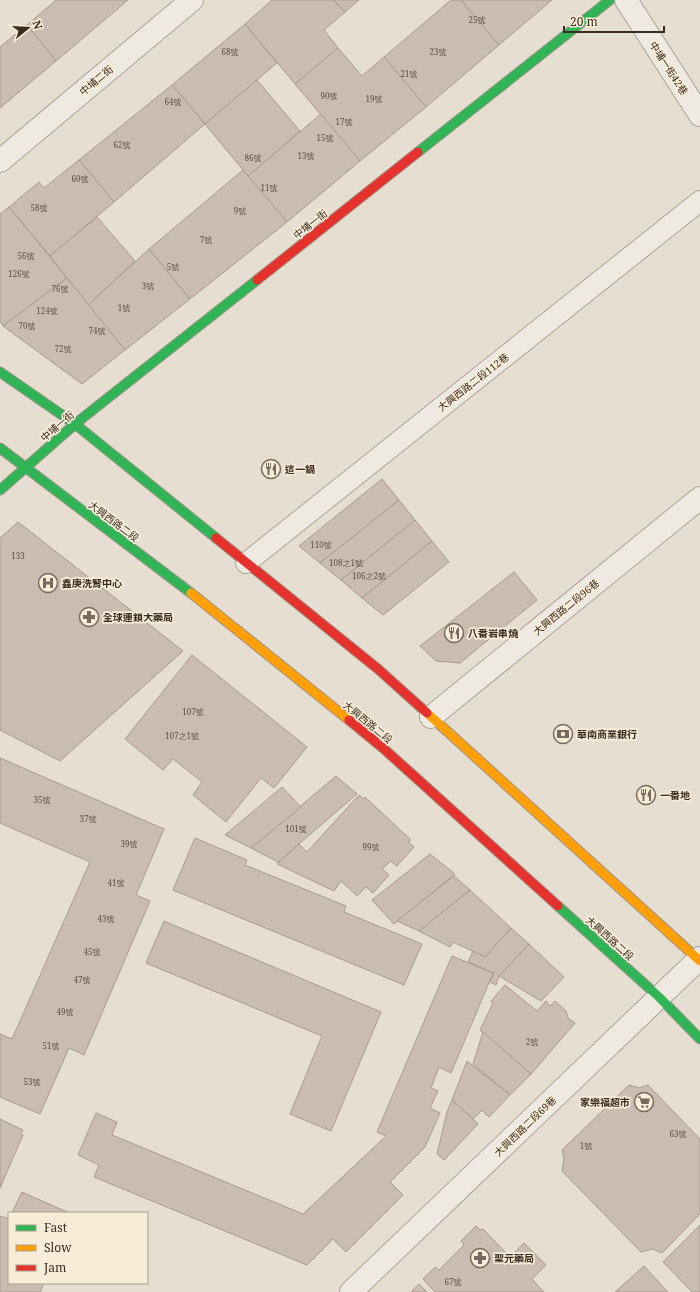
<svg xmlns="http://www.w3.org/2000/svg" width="700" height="1292" viewBox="0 0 700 1292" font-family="'Noto Serif','Noto Sans TC',serif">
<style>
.building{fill:#cabcb1;stroke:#a79a8f}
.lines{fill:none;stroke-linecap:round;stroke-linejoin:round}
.lane-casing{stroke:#aca398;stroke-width:22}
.street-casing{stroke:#aca398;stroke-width:24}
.fast-casing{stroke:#9b9388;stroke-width:11}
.slow-casing{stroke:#9b9388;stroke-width:11}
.jam-casing{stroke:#9b9388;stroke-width:11}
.lane{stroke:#eeeae2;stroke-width:20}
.street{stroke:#eeeae2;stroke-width:22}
.fast{stroke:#30b455;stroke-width:9}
.slow{stroke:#ff9f0a;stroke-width:9}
.jam{stroke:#e5322d;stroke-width:9}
.labels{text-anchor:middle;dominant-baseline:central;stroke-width:3.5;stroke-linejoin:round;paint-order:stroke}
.number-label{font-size:8px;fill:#5f5044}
.street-label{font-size:10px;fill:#3b2c20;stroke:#f6ecd7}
.poi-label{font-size:10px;font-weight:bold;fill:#3b2c20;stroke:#f6ecd7;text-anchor:start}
</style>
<rect width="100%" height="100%" fill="#e6ded0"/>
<g class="building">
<path d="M56 0H128L56 61 27 25Z"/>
<path d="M272 0H334L345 12 324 30 338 48 295 84 245 24Z"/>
<path d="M334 0H359L345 12Z"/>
<path d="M451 0H461L499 45 426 107 384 57Z"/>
<path d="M461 0H552L499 45Z"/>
<path d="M245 24 277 63 205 124 172 85Z"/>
<path d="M27 25 56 61 0 108V47Z"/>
<path d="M338 48 362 76 384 57 426 107 360 161 295 84Z"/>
<path d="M257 80 300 131 248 176 205 124Z"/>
<path d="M172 85 205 124 114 202 79 160Z"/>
<path d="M321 114 360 161 287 222 248 176Z"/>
<path d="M79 160 114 202 50 256 9 207 39 182 44 188Z"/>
<path d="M243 170 287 222 190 299 149 249Z"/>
<path d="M9 207 67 278 3 326 0 321V214Z"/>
<path d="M97 217 135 261 88 305 50 256Z"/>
<path d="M149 249 190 299 125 350 88 305Z"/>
<path d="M67 278 125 350 82 384 3 326Z"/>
<path d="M382 479 399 500 320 563 299 546Z"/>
<path d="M399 500 415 520 341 580 320 563Z"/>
<path d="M415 520 432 541 362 598 341 580Z"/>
<path d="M18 522 183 651 60 761 0 730V538Z"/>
<path d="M432 541 449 562 383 615 362 598Z"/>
<path d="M514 572 537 600 460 663 436 661 420 646Z"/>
<path d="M192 655 307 747 274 788 261 778 226 822 193 795 202 782 173 759 163 770 125 739Z"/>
<path d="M0 758 164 829 136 895 150 901 84 1055 69 1048 40 1114 0 1097V1034L12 1039 90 862 0 823Z"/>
<path d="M336 776 357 794 278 862 251 848Z"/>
<path d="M282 787 301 807 251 848 225 835Z"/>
<path d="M359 795 364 799 365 797 411 840 408 842 414 847 397 866 391 861 382 869 389 875 373 893 366 887 357 896 341 881 334 891 277 864 299 844 307 852Z"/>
<path d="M195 838 247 860 245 865 346 906 344 912 422 944 404 985 173 890Z"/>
<path d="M430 854 455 874 394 924 372 900Z"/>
<path d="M454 876 470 890 419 931 397 921Z"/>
<path d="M470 890 511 928 485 957 453 942 450 947 419 931Z"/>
<path d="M164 921 381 1012 331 1131 290 1114 322 1036 146 963Z"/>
<path d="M511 928 529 944 499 976 496 985 490 982 494 973 468 962 473 951 485 957Z"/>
<path d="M529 944 564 977 541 1001 499 976Z"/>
<path d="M452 956 493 973 451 1073 439 1067 431 1088 438 1091 430 1108 440 1113 425 1147 390 1182 403 1195 346 1252 333 1239 307 1265 94 1177 99 1165 78 1155 96 1113 117 1122 112 1135 303 1214 386 1136 377 1132Z"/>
<path d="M505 985 537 1011 546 1001 550 1006 555 1001 566 1011 568 1018 575 1023 531 1074 480 1030 493 1003 491 1001Z"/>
<path d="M483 1032 531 1074 510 1095 473 1064Z"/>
<path d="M467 1061 510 1095 489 1117 482 1110 473 1119 452 1100Z"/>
<path d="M629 1085 639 1088 648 1085 700 1139V1214L662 1253 652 1249 641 1252 562 1171 564 1158 562 1150Z"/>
<path d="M452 1100 478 1124 444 1160 437 1154 447 1112Z"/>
<path d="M0 1119 23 1130 21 1134 23 1135 0 1188Z"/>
<path d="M22 1192 67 1212V1213H12Z"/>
<path d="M0 1216 9 1219V1283H44L40 1292H0Z"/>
<path d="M700 1225V1292H692L663 1262Z"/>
<path d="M476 1226 480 1230 483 1229 510 1257 524 1243 546 1265 532 1279 544 1292H435L423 1279 435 1267 439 1270 464 1245 461 1241Z"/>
<path d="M644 1266 668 1292H615Z"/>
<path d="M419 1284 427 1292H411Z"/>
</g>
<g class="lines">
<g class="lane-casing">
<path id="lane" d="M246 563 700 201"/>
</g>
<g class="street-casing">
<g id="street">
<path d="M626 0 700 115"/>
<path d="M0 161 192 0"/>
<path d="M431 717 700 498"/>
<path d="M351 1292 700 958"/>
</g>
</g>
<g class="fast-casing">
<g id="fast">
<path d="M418 152 610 0"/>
<path d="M0 372 75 424 216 538"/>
<path d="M0 448 191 593"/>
<path d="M0 490 75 424 257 280"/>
<path d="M558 906 659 997 700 1039"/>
</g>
</g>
<g class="slow-casing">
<g id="slow">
<path d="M191 593 349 720"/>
<path d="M427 713 700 961"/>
</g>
</g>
<g class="jam-casing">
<g id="jam">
<path d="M257 280 418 152"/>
<path d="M216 538 378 669 427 713"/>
<path d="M349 720 383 748 558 906"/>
</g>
</g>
<use href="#lane" class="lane"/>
<use href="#street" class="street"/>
<use href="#fast" class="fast"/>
<use href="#slow" class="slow"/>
<use href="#jam" class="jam"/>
</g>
<defs>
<g id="restaurant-ring" transform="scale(1)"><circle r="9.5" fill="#f6ecd7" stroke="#776a5e" stroke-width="1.5"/><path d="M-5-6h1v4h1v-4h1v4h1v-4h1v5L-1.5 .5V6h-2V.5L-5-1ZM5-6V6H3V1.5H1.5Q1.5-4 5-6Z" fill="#776a5e"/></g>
<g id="hospital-ring" transform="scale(1)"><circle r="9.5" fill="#f6ecd7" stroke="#776a5e" stroke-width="1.5"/><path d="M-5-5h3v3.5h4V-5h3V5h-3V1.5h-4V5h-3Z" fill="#776a5e"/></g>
<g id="pharmacy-ring" transform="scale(1)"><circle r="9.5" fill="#f6ecd7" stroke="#776a5e" stroke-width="1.5"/><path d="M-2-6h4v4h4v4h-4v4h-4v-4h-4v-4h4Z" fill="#776a5e"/></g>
<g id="bank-ring" transform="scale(1)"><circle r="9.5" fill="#f6ecd7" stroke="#776a5e" stroke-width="1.5"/><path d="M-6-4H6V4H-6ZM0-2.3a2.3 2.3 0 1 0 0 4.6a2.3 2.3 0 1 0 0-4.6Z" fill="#776a5e"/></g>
<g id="supermarket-ring" transform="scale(1)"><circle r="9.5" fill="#f6ecd7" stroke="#776a5e" stroke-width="1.5"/><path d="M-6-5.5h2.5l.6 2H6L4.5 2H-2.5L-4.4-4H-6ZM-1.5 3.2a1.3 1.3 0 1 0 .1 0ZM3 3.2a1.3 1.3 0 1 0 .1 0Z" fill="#776a5e"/></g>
</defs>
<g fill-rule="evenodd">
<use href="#restaurant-ring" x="271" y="469"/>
<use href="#hospital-ring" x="48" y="583"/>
<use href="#pharmacy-ring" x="89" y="617"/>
<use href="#restaurant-ring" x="454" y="633"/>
<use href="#bank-ring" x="563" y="734"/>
<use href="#restaurant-ring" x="646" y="795"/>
<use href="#supermarket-ring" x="644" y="1102"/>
<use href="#pharmacy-ring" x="480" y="1258"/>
</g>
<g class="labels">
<g class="number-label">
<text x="477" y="19">25號</text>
<text x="230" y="51">68號</text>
<text x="438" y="51">23號</text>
<text x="409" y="73">21號</text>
<text x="329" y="95">90號</text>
<text x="374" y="98">19號</text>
<text x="173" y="101">64號</text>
<text x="344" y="121">17號</text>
<text x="325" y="137">15號</text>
<text x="122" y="144">62號</text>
<text x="306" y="155">13號</text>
<text x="253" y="157">86號</text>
<text x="80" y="178">60號</text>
<text x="269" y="187">11號</text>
<text x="39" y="207">58號</text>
<text x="240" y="210">9號</text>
<text x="206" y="239">7號</text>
<text x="26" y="255">56號</text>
<text x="173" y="266">5號</text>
<text x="19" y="273">126號</text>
<text x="148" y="285">3號</text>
<text x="60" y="288">76號</text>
<text x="124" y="307">1號</text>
<text x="47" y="310">124號</text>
<text x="27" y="325">70號</text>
<text x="97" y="330">74號</text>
<text x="63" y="348">72號</text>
<text x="321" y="544">110號</text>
<text x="18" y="555">133</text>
<text x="346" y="562">108之1號</text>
<text x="369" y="575">106之2號</text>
<text x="193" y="711">107號</text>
<text x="182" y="735">107之1號</text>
<text x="42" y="799">35號</text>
<text x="88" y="818">37號</text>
<text x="296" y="828">101號</text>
<text x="129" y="843">39號</text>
<text x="371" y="846">99號</text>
<text x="116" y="882">41號</text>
<text x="106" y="918">43號</text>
<text x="92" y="951">45號</text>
<text x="82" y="979">47號</text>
<text x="65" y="1011">49號</text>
<text x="532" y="1041">2號</text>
<text x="51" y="1045">51號</text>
<text x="32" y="1081">53號</text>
<text x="678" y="1133">63號</text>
<text x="586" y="1145">1號</text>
<text x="453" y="1281">67號</text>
</g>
<g class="street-label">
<text transform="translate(669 68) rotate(57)">中埔一街42巷</text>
<text transform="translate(96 80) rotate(-40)">中埔二街</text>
<text transform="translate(310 224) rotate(-38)">中埔一街</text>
<text transform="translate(473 382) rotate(-38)">大興西路二段112巷</text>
<text transform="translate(57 426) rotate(-41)">中埔一街</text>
<text transform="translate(114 521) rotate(37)">大興西路二段</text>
<text transform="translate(566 607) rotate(-39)">大興西路二段96巷</text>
<text transform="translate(368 722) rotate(39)">大興西路二段</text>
<text transform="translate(610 938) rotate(42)">大興西路二段</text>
<text transform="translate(525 1126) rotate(-44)">大興西路二段69巷</text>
</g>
<g class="poi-label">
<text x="285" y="469">這一鍋</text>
<text x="62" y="583">鑫庚洗腎中心</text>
<text x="103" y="617">全球連鎖大藥局</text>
<text x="468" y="633">八番岩串燒</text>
<text x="577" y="734">華南商業銀行</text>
<text x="660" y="795">一番地</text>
<text x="630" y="1102" text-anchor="end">家樂福超市</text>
<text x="494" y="1258">聖元藥局</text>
</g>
</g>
<rect x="8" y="1212" width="140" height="72" fill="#f6ecd7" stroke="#ab9f8e"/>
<rect x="16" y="1225" width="20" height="6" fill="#30b455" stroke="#ab9f8e"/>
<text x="44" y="1232" font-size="12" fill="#3b2c20">Fast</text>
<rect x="16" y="1245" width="20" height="6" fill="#ff9f0a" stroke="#ab9f8e"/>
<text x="44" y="1252" font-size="12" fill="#3b2c20">Slow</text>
<rect x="16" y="1265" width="20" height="6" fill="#e5322d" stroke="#ab9f8e"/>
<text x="44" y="1272" font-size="12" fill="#3b2c20">Jam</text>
<g transform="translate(28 28) rotate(72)" stroke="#f6ecd7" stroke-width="3" paint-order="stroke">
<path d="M0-3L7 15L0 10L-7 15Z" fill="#3b2c20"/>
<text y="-6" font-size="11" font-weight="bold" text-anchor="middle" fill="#3b2c20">N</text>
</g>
<path d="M564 26v6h100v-6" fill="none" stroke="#3b2c20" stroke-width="2"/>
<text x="570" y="26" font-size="12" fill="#3b2c20" stroke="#f6ecd7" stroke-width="3" paint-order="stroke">20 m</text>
</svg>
